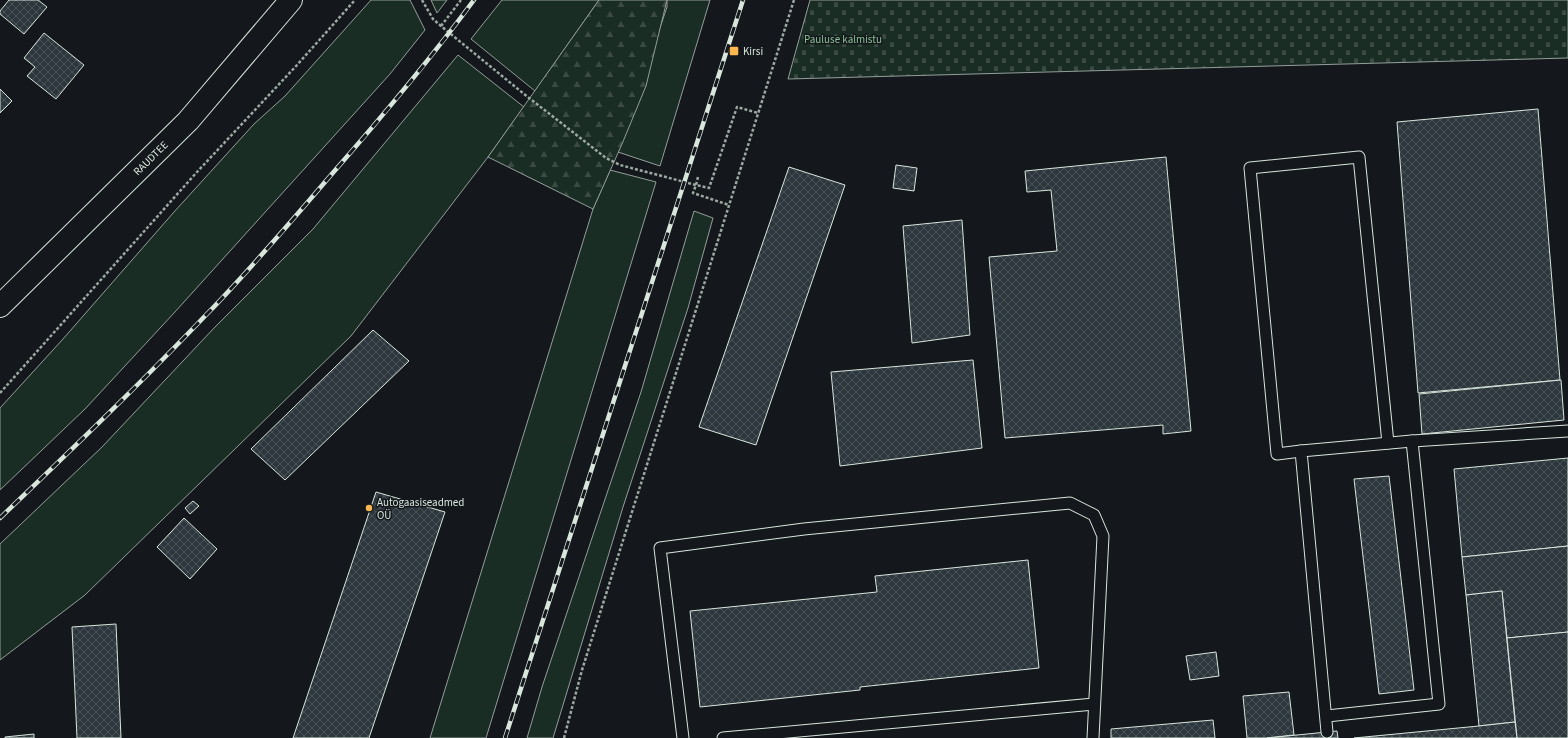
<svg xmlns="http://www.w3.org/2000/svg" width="1568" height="738" viewBox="0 0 1568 738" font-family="'Source Sans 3',sans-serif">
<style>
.grass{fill:#1a2d24;stroke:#939e99}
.forest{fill:url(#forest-firs);stroke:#939e99}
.cemetery{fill:url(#cemetery-stones);stroke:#939e99}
.building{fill:url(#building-cross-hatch);stroke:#d8e6dc}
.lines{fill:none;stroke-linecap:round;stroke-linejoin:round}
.lane-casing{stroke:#d8e6dc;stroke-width:13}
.street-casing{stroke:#d8e6dc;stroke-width:24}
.path{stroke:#9da8a2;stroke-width:2.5;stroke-dasharray:3 2;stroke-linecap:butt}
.lane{stroke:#14181c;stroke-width:11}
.street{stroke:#14181c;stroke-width:22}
.rail-casing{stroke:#d8e6dc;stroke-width:4.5}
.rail{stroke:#14181c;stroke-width:3;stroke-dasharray:9;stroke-linecap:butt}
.poi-dot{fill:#ffb74d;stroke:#14181c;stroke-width:1.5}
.labels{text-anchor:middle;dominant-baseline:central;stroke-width:3;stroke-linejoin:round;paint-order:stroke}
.park-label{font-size:11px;fill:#8ac095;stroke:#14181c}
.poi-label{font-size:11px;fill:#d8e6dc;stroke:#14181c;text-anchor:start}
.street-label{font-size:11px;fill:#d8e6dc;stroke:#14181c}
</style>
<defs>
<pattern id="forest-firs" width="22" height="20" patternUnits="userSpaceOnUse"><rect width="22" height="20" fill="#1a2d24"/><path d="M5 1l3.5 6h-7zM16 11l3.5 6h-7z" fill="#3b4b43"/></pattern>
<pattern id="cemetery-stones" width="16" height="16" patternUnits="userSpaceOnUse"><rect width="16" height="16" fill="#1a2d24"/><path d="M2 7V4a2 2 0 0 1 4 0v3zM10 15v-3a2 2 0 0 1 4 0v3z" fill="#3b4b43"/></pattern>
<pattern id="building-cross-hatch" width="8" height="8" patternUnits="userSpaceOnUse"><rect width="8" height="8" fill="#2c363c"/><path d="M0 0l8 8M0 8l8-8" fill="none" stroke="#4a5358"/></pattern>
</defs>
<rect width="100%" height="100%" fill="#14181c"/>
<g class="grass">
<path d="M371 0H410L425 30 390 74 174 313 85 409 0 490V408L63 339 174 212 254 124 285 96Z"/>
<path d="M431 0H447L437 13Z"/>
<path d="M502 0H599L535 91 471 39Z"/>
<path d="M667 0H710L660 166 618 152 667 7Z"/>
<path d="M458 55 524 107 488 157 351 336 85 595 0 660V544L102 447 215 327 313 229Z"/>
<path d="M610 170 656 182 486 738H430L593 209Z"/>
<path d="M694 211 713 218 688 308 623 507 553 738H527L542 687 641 392Z"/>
</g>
<path class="forest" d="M599 0H667L646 86 622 144 593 209 488 157Z"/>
<path class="cemetery" d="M810 0H1568V58L788 79Z"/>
<g class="building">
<path d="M9 0H38L47 7 24 34 0 14V11Z"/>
<path d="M44 33 84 65 56 99 27 76 35 67 24 58Z"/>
<path d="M0 89 12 101 0 113Z"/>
<path d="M1538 109 1560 380 1418 393 1397 122Z"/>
<path d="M1166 157 1191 431 1163 434V425L1005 438 989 257 1057 251 1051 190 1027 192 1025 171Z"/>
<path d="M896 165 917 168 914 191 893 188Z"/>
<path d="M789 167 845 185 756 445 699 427Z"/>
<path d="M962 220 970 335 912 343 903 226Z"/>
<path d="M373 330 409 361 285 480 251 449Z"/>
<path d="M973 360 982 448 840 466 831 372Z"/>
<path d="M1561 380 1564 420 1422 434 1419 394Z"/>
<path d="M1568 458V546L1462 557 1454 469Z"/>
<path d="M1389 476 1414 690 1379 694 1354 479Z"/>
<path d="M376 492 445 512 369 738H293Z"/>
<path d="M193 501 199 506 190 514 185 508Z"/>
<path d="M184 518 217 549 190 579 157 547Z"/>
<path d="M1568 546V632L1507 638 1502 591 1466 595 1462 557Z"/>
<path d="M1028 560 1039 668 860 687V690L700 707 690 611 877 592 875 576Z"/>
<path d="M1502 591 1515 722 1479 726 1466 595Z"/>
<path d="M116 624 121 738H77L72 627Z"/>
<path d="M1568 632V738H1517L1507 638Z"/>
<path d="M1216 652 1219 676 1190 680 1186 656Z"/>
<path d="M1289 692 1294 735 1267 738H1247L1243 696Z"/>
<path d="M1213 720 1215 738H1111V729Z"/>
<path d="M1515 722 1517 738H1354L1479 726Z"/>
<path d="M1337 731 1338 738H1267Z"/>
<path d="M34 734V738H5V737Z"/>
</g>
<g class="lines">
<g class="lane-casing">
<g id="lane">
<path d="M1301 451 1277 454 1250 168 1359 157 1388 443"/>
<path d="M1327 716 1439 704 1412 441"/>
<path d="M1327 732 1301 451 1412 441 1568 431"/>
<path d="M683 738 660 548 804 529 1070 503 1094 515 1103 536 1093 738"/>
<path d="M723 738 1094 704"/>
</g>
</g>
<g class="street-casing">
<g id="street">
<path id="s1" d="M0 306 188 121 291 0"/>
</g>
</g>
<g class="path">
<path d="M422 0 433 19 441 26 524 94 606 158 620 165 696 185 693 193 729 205"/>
<path d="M441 26 461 0"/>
<path d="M698 177 696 185 709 188 737 107 758 113"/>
<path d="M0 393 197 172 297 65 355 0"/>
<path d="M564 738 582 670 794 0"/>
</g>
<use href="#lane" class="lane"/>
<use href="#street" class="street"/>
<g class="rail-casing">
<g id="rail">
<path d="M0 518C69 452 138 386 204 317 248 272 290 223 331 175 381 118 429 61 474 0"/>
<path d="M505 738 743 0"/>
</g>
</g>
<use href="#rail" class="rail"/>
</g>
<g class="poi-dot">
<rect x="729" y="46" width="10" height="10" rx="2"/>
<circle cx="369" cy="508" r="4"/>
</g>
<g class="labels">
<g class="park-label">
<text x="843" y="39">Pauluse kalmistu</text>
</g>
<g class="poi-label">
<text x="743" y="51">Kirsi</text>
<text x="377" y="502">Autogaasiseadmed<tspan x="377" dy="13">OÜ</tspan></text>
</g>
<g class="street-label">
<text stroke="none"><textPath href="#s1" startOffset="211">RAUDTEE</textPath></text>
</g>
</g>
</svg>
